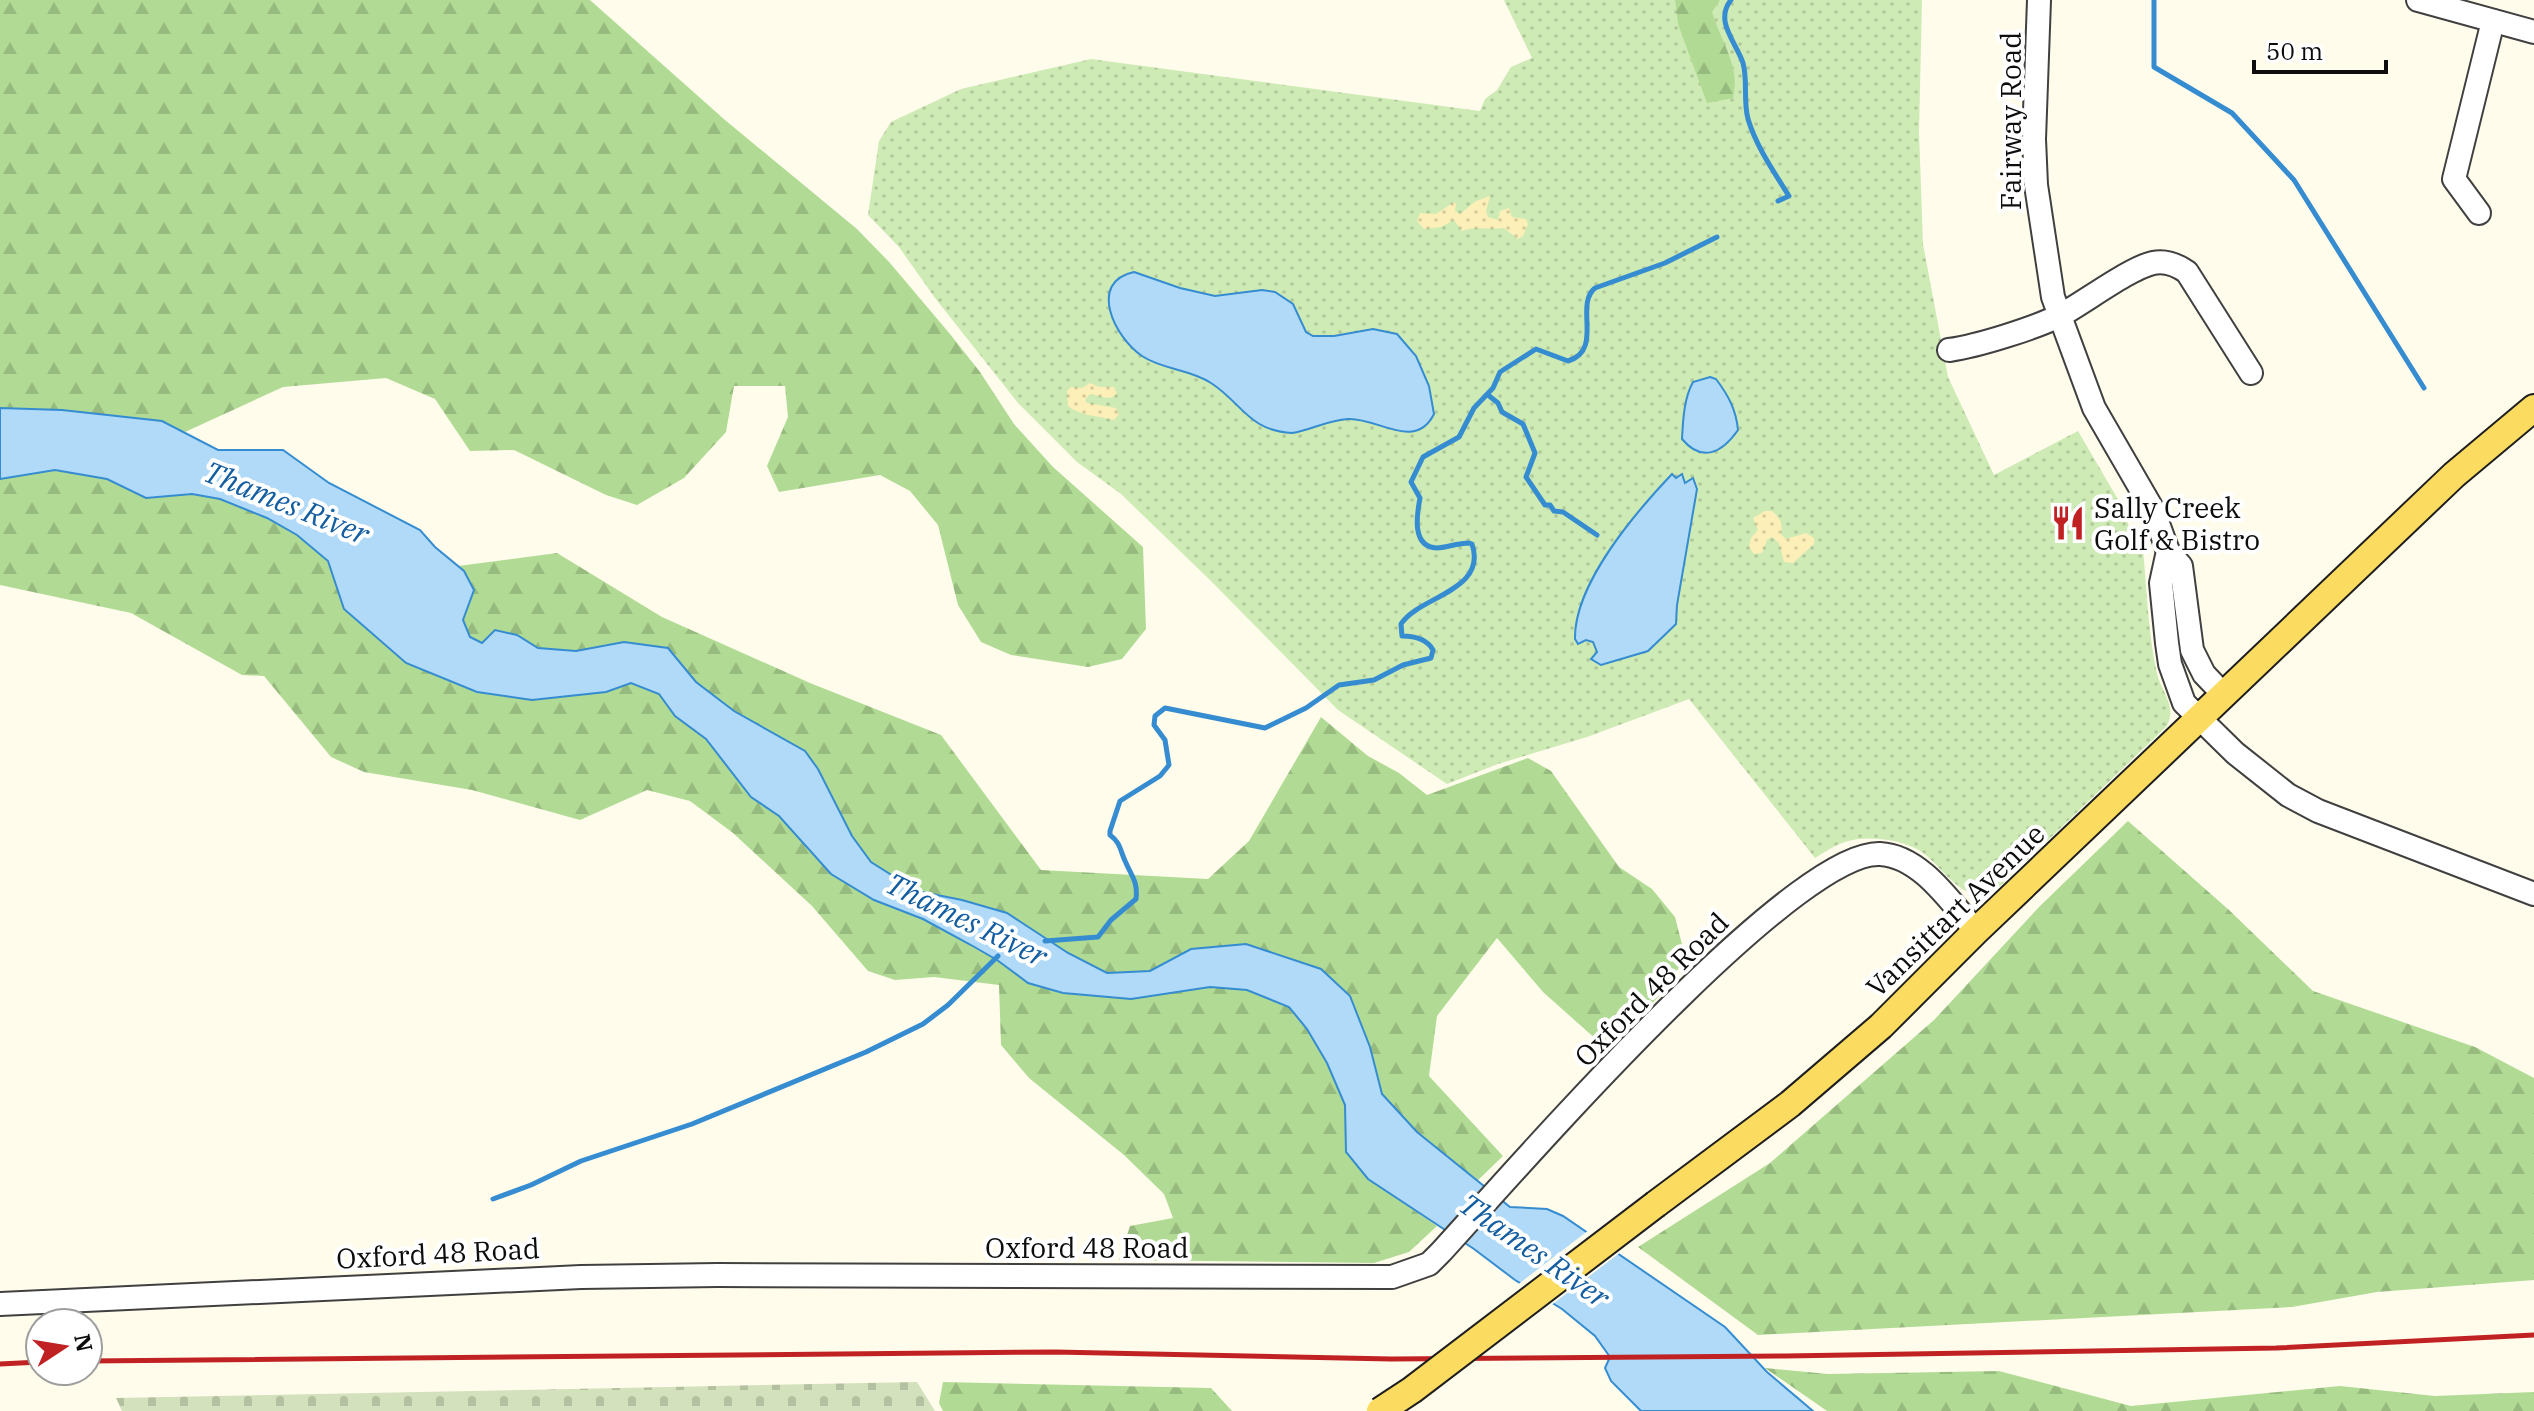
<svg xmlns="http://www.w3.org/2000/svg" width="2534" height="1411" viewBox="0 0 2534 1411" font-family="'IBM Plex Serif',serif">
<style>
.grass{fill:url(#grass-dots)}
.forest{fill:url(#forest-firs)}
.sand{fill:url(#sand-dots)}
.cemetery{fill:url(#cemetery-stones)}
.water{fill:#b0daf7;stroke:#358cd0;stroke-width:2}
.pier{fill:#fffcec}
.lines{fill:none;stroke-linecap:round;stroke-linejoin:round}
.stream{stroke:#358cd0;stroke-width:5}
.minor-casing{stroke:#404040;stroke-width:26}
.major-casing{stroke:#1e1e1e;stroke-width:30}
.minor{stroke:#fff;stroke-width:22}
.major{stroke:#fcdc60;stroke-width:26}
.rail{stroke:#c02223;stroke-width:5}
.major-bridge-casing{stroke:#1e1e1e;stroke-width:30;stroke-linecap:butt}
.major-bridge{stroke:#fcdc60;stroke-width:26}
.labels{text-anchor:middle;dominant-baseline:central;stroke-width:8;stroke-linejoin:round;paint-order:stroke}
.street-label{font-size:28px;fill:#0d0d0d;stroke:#fff}
.poi-label{font-size:28px;fill:#0d0d0d;stroke:#fff;text-anchor:start}
.water-label{font-size:30px;font-style:italic;fill:#135da1;stroke:#fff}
</style>
<defs>
<pattern id="grass-dots" width="8" height="8" patternUnits="userSpaceOnUse" patternTransform="scale(2)"><rect width="8" height="8" fill="#ceeab5"/><path d="M2 2h.1M6 6h.1" fill="none" stroke="#b0c89a" stroke-width="1.8" stroke-linecap="round"/></pattern>
<pattern id="forest-firs" width="22" height="20" patternUnits="userSpaceOnUse" patternTransform="scale(2)"><rect width="22" height="20" fill="#b1db94"/><path d="M5 1l3.5 6h-7zM16 11l3.5 6h-7z" fill="#97bb7e"/></pattern>
<pattern id="sand-dots" width="8" height="8" patternUnits="userSpaceOnUse" patternTransform="scale(2)"><rect width="8" height="8" fill="#fcefb7"/><path d="M2 2h.1M6 6h.1" fill="none" stroke="#d7cc9c" stroke-width="1.8" stroke-linecap="round"/></pattern>
<pattern id="cemetery-stones" width="16" height="16" patternUnits="userSpaceOnUse" patternTransform="scale(2)"><rect width="16" height="16" fill="#d4e1bd"/><path d="M2 7V4a2 2 0 0 1 4 0v3zM10 15v-3a2 2 0 0 1 4 0v3z" fill="#b5c0a1"/></pattern>
</defs>
<rect width="100%" height="100%" fill="#fffcec"/>
<path class="grass" d="M1504 0H1922L1919 132 1923 244 1948 377 1994 475 2078 431 2123 508 2133 539 2143 550C2147 591 2148 633 2157 674 2162 693 2177 706 2167 726L1996 890C1960 909 1942 861 1915 848 1894 838 1863 835 1842 843 1832 847 1823 853 1815 858L1689 699 1587 737 1498 764 1447 784 1338 710 1212 582 1121 494 1077 462 1018 403 935 298 899 247 868 215 879 141 891 122 961 89 1091 59 1480 111 1485 99 1497 90 1511 67 1532 58Z"/>
<g class="forest">
<path d="M0 0H590L725 120 857 229 890 263 950 334 980 372 1014 424 1053 467 1143 547 1146 629 1122 659 1088 667 1011 655 981 642 958 605 938 525 910 491 880 475 779 492 767 466 788 417 785 386H734L726 432 684 478 637 505 606 495 514 450 470 451 435 399 386 378 283 387 185 432 62 410 0 408Z"/>
<path d="M1675 0H1720L1712 12C1721 42 1741 67 1733 98L1707 103 1678 24Z"/>
<path d="M55 470 107 479 146 498 192 494 220 499 267 518 297 535 328 561 344 609 477 692 532 700 606 692 631 683 659 694 675 716 706 739 751 797 779 816 831 874 874 900 923 919 997 960 1131 999 1210 987 1247 990 1289 1007 1307 1029 1327 1063 1345 1105 1346 1152 1368 1179 1437 1226 1409 1252 1374 1263 1119 1260 1130 1226 1173 1218 1164 1194 1124 1155 1029 1078 1001 1045 999 985 934 977 895 980 868 971 812 906 733 833 690 801 647 790 580 820 472 790 364 772 331 757 264 676 242 675 131 613 0 585V479Z"/>
<path d="M557 553 662 617 810 683 941 735 1041 870 1208 879 1249 841 1321 717 1368 756 1399 773 1427 795 1528 758 1551 771 1619 867 1652 889 1675 917 1685 956 1668 987 1607 1049 1543 992 1497 938 1437 1016 1429 1076 1503 1156 1476 1182 1417 1132 1382 1094 1370 1047 1191 949 1150 971 1107 973 1068 953 1007 913 962 900 917 891 871 862 852 836 818 769 805 751 734 711 696 682 668 648 624 642 576 651 537 648 517 635 482 644 470 637 463 620 474 590 464 571 458 566Z"/>
<path d="M2128 821 2229 910 2313 991 2475 1047 2534 1078V1280L2377 1292 2292 1307 1758 1335 1638 1247 1770 1163 1934 1020 2040 906Z"/>
<path d="M1765 1368 1828 1374 1999 1371 2131 1406 2340 1386 2435 1396 2534 1392V1411H1827Z"/>
<path d="M943 1382 1211 1388 1232 1411H943L939 1403Z"/>
</g>
<g class="sand">
<path d="M1490 196 1486 211 1488 217 1498 220 1500 211 1509 208 1512 217 1526 219 1528 224 1523 236 1518 239 1504 228C1489 230 1475 226 1462 231L1454 220 1441 227 1424 229 1417 221 1420 213 1436 214 1454 202 1456 204 1455 211 1460 214 1476 201Z"/>
<path d="M1090 383 1099 387H1114L1117 394C1108 402 1100 395 1090 394L1085 400 1087 403 1116 408 1119 414 1114 420C1099 416 1080 416 1068 406L1067 391 1071 387 1082 388Z"/>
<path d="M1765 511H1772C1780 518 1783 523 1781 534L1786 539 1806 533 1814 538V544L1793 563 1784 562 1779 543 1772 537 1767 540 1762 553 1754 554 1749 547 1751 538 1758 530 1753 518Z"/>
</g>
<path class="cemetery" d="M917 1382 935 1411H122L116 1398Z"/>
<g class="water">
<path d="M1134 272 1180 288 1215 296 1262 290 1275 292 1293 304 1306 332 1313 336H1334L1373 329 1397 334 1416 356 1429 386 1434 414C1415 452 1377 417 1348 419 1328 420 1311 430 1292 433 1249 431 1242 403 1211 383 1190 369 1163 370 1142 356 1115 338 1087 282 1134 272Z"/>
<path d="M1710 377 1716 379C1728 395 1736 409 1738 430 1722 453 1702 463 1682 439 1683 420 1684 398 1693 382Z"/>
<path d="M0 408 62 410 162 421 218 450H283L329 483 420 530 435 547 464 571 474 590 463 620 470 637 482 643 495 630 517 635 538 648 576 651 624 642 668 648 696 682 734 711 805 751 818 769 852 836 871 862 917 891 962 900 1007 913 1068 953 1107 973 1150 971 1191 949 1246 944 1321 969 1350 996 1370 1047 1382 1094 1417 1132 1510 1207 1547 1209 1563 1216 1725 1327 1767 1372 1813 1411H1641L1611 1381 1605 1368 1610 1357 1595 1336 1562 1309 1515 1280 1474 1249 1368 1179 1346 1152 1345 1105 1327 1063 1307 1029 1289 1007 1247 990 1210 987 1131 999 1063 993 1028 983 997 960 971 945 923 919 874 900 831 874 779 816 751 797 706 739 675 716 659 694 631 683 606 692 532 700 477 692 406 663 344 609 328 561 297 535 267 518 220 499 192 494 146 498 107 479 55 470 0 479Z"/>
<path d="M1672 474 1676 478 1682 474 1685 483 1693 478 1697 489 1677 605 1676 624 1648 651 1601 665 1591 659 1597 652 1593 642 1586 640 1578 644 1575 639C1574 584 1636 512 1672 474Z"/>
</g>
<path class="pier" d="M1589 1230 1621 1252 1550 1306 1516 1286Z"/>
<g class="lines">
<g class="stream">
<path d="M1731 0C1714 21 1736 42 1743 63 1748 81 1743 101 1748 119 1756 146 1774 172 1789 196L1778 201"/>
<path d="M2154 0V67L2232 113 2294 180 2424 388"/>
<path d="M1488 395 1498 403 1502 412 1523 424 1535 453 1526 477 1545 505H1550L1554 511 1563 512 1597 535"/>
<path d="M1045 941 1098 937 1111 920 1136 899C1138 882 1132 877 1126 863 1120 851 1121 843 1110 835V831L1120 801 1160 776 1169 765 1165 740 1154 725 1155 716 1165 708 1265 728 1306 708 1339 685 1374 680 1403 665 1431 658 1433 650C1427 639 1415 636 1402 636L1401 624C1419 596 1488 591 1472 544L1469 543C1458 543 1445 548 1437 548 1411 547 1417 514 1420 498L1411 482 1423 457 1459 437 1474 408 1493 388 1500 372 1536 349 1568 361C1604 350 1574 305 1595 288L1665 263 1717 237"/>
<path d="M493 1199 531 1185 581 1161 692 1124 866 1052 923 1024 948 1005 998 956"/>
</g>
<g class="minor-casing">
<g id="minor">
<path d="M2039 0 2034 139 2036 185 2053 297 2094 408 2153 510 2168 551 2181 566 2192 650 2204 674 2224 695"/>
<path d="M2418 0 2534 32"/>
<path d="M2479 213 2454 179 2493 21"/>
<path d="M1949 350C1978 346 2035 328 2061 315 2085 302 2130 268 2153 263 2166 260 2177 265 2187 272L2251 373"/>
<path d="M2168 551 2161 583 2167 643 2170 664 2184 703 2235 753 2288 795 2318 811 2534 894"/>
<path d="M0 1304 581 1277 718 1275 1392 1277 1429 1264 1441 1252C1509 1178 1792 850 1880 854 1921 856 1951 903 1976 931"/>
</g>
</g>
<g class="major-casing">
<path id="major" d="M1656 1204 1790 1104 1881 1026 1976 931 2454 475 2534 408"/>
</g>
<use href="#minor" class="minor"/>
<use href="#major" class="major"/>
<g class="rail">
<path d="M88 1361 1055 1352 1391 1359 1785 1356 2276 1348 2534 1335"/>
<path d="M0 1364 40 1362"/>
</g>
<g class="major-bridge-casing">
<path id="major-bridge" d="M1380 1411 1412 1390 1656 1204"/>
</g>
<use href="#major-bridge" class="major-bridge"/>
</g>
<defs>
<g id="restaurant-bare" transform="scale(2.76)"><path d="M-5-6h1v4h1v-4h1v4h1v-4h1v5L-1.5 .5V6h-2V.5L-5-1ZM5-6V6H3V1.5H1.5Q1.5-4 5-6Z" fill="#c02223" stroke="#fff" stroke-width="2.5" paint-order="stroke"/></g>
</defs>
<g fill-rule="evenodd">
<use href="#restaurant-bare" x="2068" y="523"/>
</g>
<g class="labels">
<g class="street-label">
<text transform="translate(2010 121) rotate(-90)">Fairway Road</text>
<text transform="translate(1955 910) rotate(-44)">Vansittart Avenue</text>
<text transform="translate(1651 989) rotate(-45)">Oxford 48 Road</text>
<text x="1087" y="1247">Oxford 48 Road</text>
<text transform="translate(438 1253) rotate(-3)">Oxford 48 Road</text>
</g>
<g class="poi-label">
<text x="2094" y="507">Sally Creek<tspan x="2094" dy="32">Golf &amp; Bistro</tspan></text>
</g>
<g class="water-label">
<text transform="translate(287 502) rotate(22)">Thames River</text>
<text transform="translate(967 919) rotate(26)">Thames River</text>
<text transform="translate(1535 1250) rotate(35)">Thames River</text>
</g>
</g>
<g transform="translate(64 1347) rotate(78)"><circle r="38" fill="#ffffff" stroke="#9e9e9e" stroke-width="2"/>
<path d="M0-6L14 30L0 20L-14 30Z" fill="#c02223"/>
<text y="-12" font-size="22" font-weight="bold" text-anchor="middle" fill="#0d0d0d">N</text>
</g>
<path d="M2254 60v12h132v-12" fill="none" stroke="#0d0d0d" stroke-width="4"/>
<text x="2266" y="60" font-size="24" fill="#0d0d0d" stroke="#ffffff" stroke-width="6" paint-order="stroke">50 m</text>
</svg>
